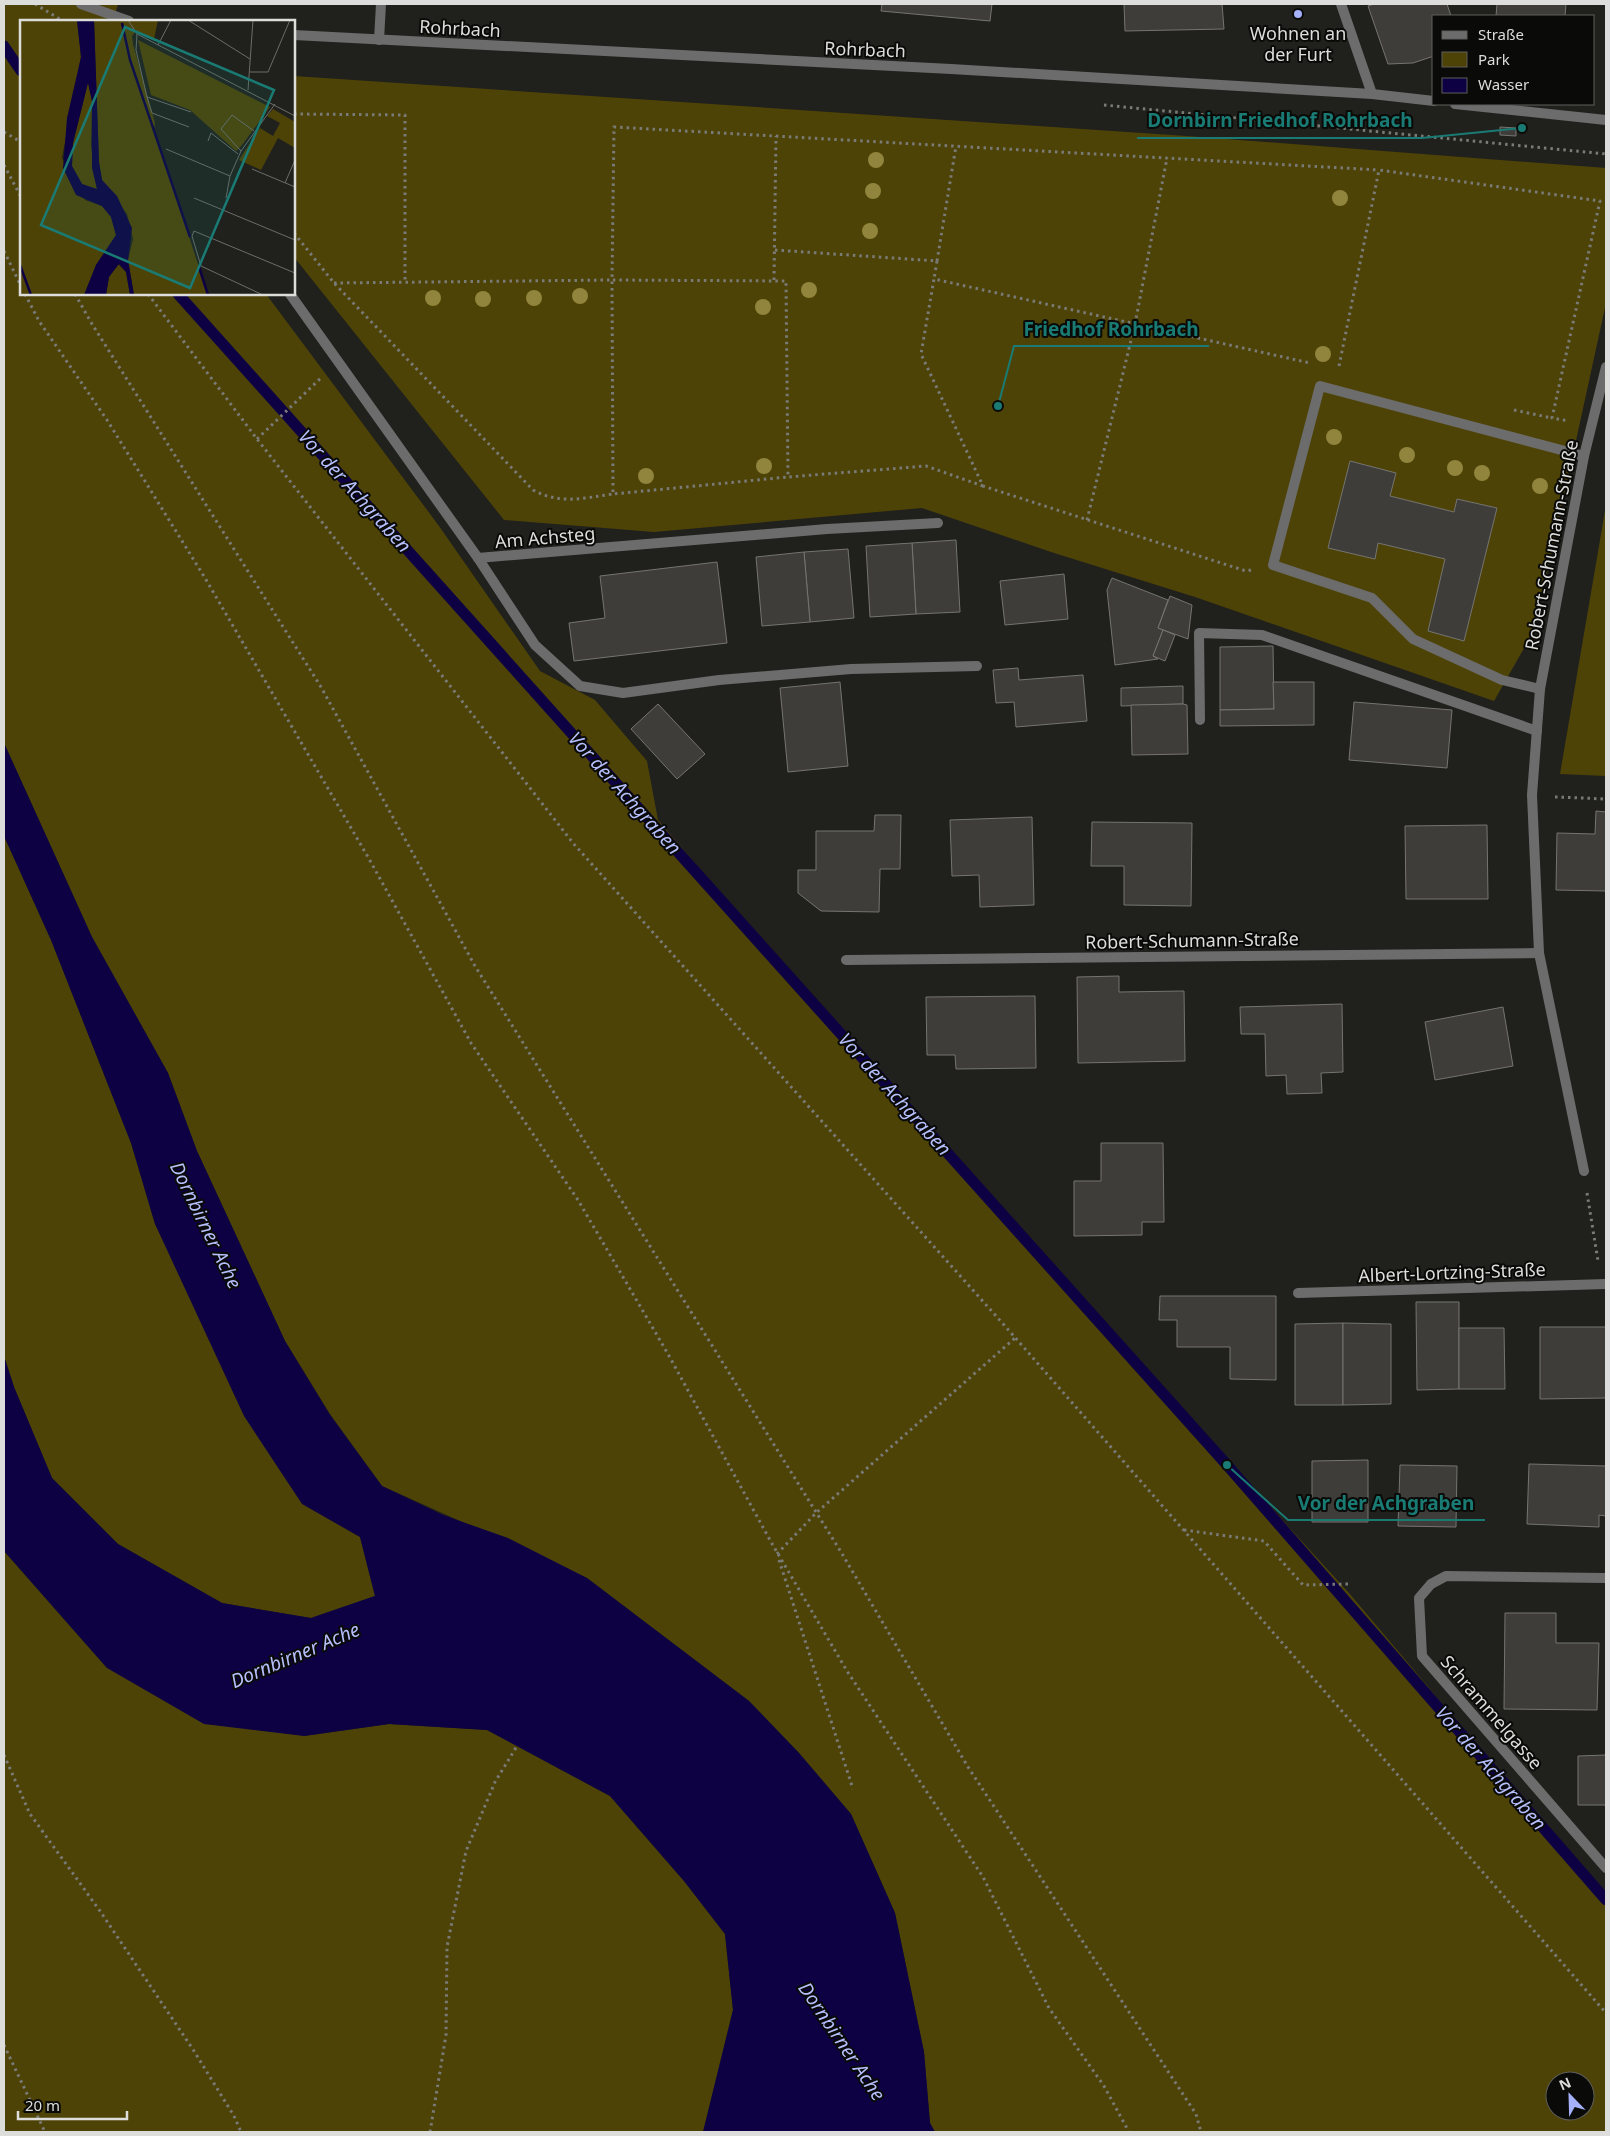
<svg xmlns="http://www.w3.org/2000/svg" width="1610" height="2136" viewBox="0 0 1610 2136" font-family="'Noto Sans',sans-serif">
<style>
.green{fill:#4e4307;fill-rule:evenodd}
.water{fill:#0d0043}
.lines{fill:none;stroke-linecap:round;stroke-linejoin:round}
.stream{stroke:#0d0043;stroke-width:11}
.building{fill:#3e3d3a;stroke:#757471}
.path{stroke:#7a7a77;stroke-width:3;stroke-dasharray:2.5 4;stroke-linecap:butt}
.service{stroke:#6c6c6d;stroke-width:10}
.minor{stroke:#6c6c6d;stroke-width:10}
.tree{fill:#91843d}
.poi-dot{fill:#a6b1fc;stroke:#0a0a08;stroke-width:2}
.labels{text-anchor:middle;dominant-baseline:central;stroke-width:4;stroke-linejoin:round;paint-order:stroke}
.street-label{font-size:18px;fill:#dddddb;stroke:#0a0a08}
.poi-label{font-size:18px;fill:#dddddb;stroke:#0a0a08}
.water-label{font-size:19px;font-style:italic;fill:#b6bffd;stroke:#0a0a08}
.inset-river{fill:none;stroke:#0d0043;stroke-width:2.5}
.inset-road{fill:none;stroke:#6c6c69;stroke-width:1}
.view{fill:#197b73;fill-opacity:0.15;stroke:#197b73;stroke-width:2.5}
.inset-edge{fill:none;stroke:#dddddb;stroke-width:2.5}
.leader{fill:none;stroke:#197b73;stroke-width:2}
.callout-dot{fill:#197b73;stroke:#0a0a08;stroke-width:2}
.callout-label{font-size:19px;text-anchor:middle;font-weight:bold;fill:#197b73;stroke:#0a0a08;stroke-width:4;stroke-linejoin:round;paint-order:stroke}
</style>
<rect width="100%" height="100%" fill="#20201d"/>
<g class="green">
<path d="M4 4H118L113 21H21V294H266L439 526 540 671 595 700 647 761 658 820 875 1074 1349 1593 1606 1898V2132H935L930 2123 924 2052 895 1913 851 1814 799 1753 749 1701 587 1578 382 1486 330 1414 285 1341 197 1151 168 1073 92 937 4 743ZM1555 2081H1585V2111H1555Z"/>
<path d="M294 76 1201 137 1606 168V303L1535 629 1494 701 1195 597 1051 552 922 508 654 532 504 520 294 257Z"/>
<path d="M1606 505V776L1560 774Z"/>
<path d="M4 836 51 940 131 1143 155 1224 302 1503 360 1537 375 1596 311 1618 222 1603 118 1544 52 1478 14 1387 4 1356Z"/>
<path d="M4 1551 107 1668 304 1736 389 1724 487 1730 610 1796 684 1881 725 1934 733 2010 703 2132H4Z"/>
</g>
<path class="water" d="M4 743 92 937 168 1073 197 1151 285 1341 330 1415 382 1486 443 1515 508 1538 587 1578 749 1701 799 1753 851 1814 895 1913 924 2052 930 2123 935 2132H703L733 2010 725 1934 684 1881 610 1796 487 1730 389 1724 304 1736 204 1724 107 1668 4 1551V1356L14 1387 52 1478 118 1544 222 1603 311 1618 375 1596 360 1537 302 1504 244 1416 155 1224 131 1143 51 940 4 836Z"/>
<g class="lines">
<g class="stream">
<path d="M4 46 21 71"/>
<path d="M178 294 1227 1465 1606 1900"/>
</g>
</g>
<g class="building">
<path d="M882 4H992L990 21 881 11Z"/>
<path d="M1124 4H1222L1224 29 1125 31Z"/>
<path d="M1374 4H1447L1451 16H1434V56L1413 63 1388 64 1368 6Z"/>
<path d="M1497 4H1566L1565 16H1496Z"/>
<path d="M1500 127 1516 128V136L1500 135Z"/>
<path d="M1350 461 1396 473 1390 496 1454 512 1457 499 1497 508 1464 641 1428 631 1445 559 1378 543 1375 559 1328 548Z"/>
<path d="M956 540 960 612 916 614 912 543Z"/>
<path d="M912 543 916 614 870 617 866 546Z"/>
<path d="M848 549 854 618 810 622 804 552Z"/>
<path d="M804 552 810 622 762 626 756 557Z"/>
<path d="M717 562 727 643 574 661 569 623 605 618 600 576Z"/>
<path d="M1064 574 1068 619 1005 625 1000 581Z"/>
<path d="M1112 578 1168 600 1158 628 1163 630 1153 656 1158 659 1115 665 1107 590Z"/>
<path d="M1170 596 1192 605 1188 639 1158 628Z"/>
<path d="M1163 630 1175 635 1165 661 1153 656Z"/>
<path d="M1273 646 1274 709 1220 710V647Z"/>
<path d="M1018 668 1019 680 1083 675 1087 721 1016 727 1014 702 996 703 993 670Z"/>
<path d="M840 682 848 766 788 772 780 688Z"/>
<path d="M1273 682H1314V725L1220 726V710L1274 709Z"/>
<path d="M1183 686V704L1121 706V688Z"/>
<path d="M1354 702 1452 710 1447 768 1349 760Z"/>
<path d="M658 704 705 754 677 779 631 729Z"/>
<path d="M1183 704 1187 705 1188 754 1132 755 1131 705Z"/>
<path d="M1596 811 1606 812V891L1556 890 1557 833 1595 834Z"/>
<path d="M875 815H901L900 869H880L879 912 821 911 798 893V870H816V831H874Z"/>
<path d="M1032 817 1034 905 980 907 979 875 952 876 950 820Z"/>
<path d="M1092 822 1192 823 1191 906 1124 905V866H1091Z"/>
<path d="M1487 825 1488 899H1406L1405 826Z"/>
<path d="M1119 976V992L1184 991 1185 1061 1078 1063 1077 977Z"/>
<path d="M1035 996 1036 1068 956 1069 955 1055H927L926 997Z"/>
<path d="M1342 1004 1343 1072 1321 1073 1322 1093 1287 1094 1286 1075 1266 1076 1265 1034H1241L1240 1007Z"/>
<path d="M1503 1007 1513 1066 1435 1080 1425 1022Z"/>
<path d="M1101 1143H1163L1164 1222H1142V1235L1074 1236V1181H1101Z"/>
<path d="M1160 1296H1276V1380L1230 1379V1347H1177V1320H1159Z"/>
<path d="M1416 1302H1459V1389L1417 1390Z"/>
<path d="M1343 1323V1405H1295V1324Z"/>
<path d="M1343 1323 1391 1324V1404L1343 1405Z"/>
<path d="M1540 1327H1606V1398L1540 1399Z"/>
<path d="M1459 1328H1504L1505 1389H1459Z"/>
<path d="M1368 1460V1522H1312V1461Z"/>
<path d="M1529 1464 1606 1466V1516L1599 1515V1527L1527 1524Z"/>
<path d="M1400 1465 1457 1466 1456 1527 1398 1526Z"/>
<path d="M1505 1613H1556V1643H1599L1597 1710 1504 1709Z"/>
<path d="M1606 1755V1805H1578V1756Z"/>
</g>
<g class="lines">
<g class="path">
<path d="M35 4 63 21"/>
<path d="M1104 105 1606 154"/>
<path d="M294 114 405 115V280"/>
<path d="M4 132 21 142"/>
<path d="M4 165 21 197"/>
<path d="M294 233 334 283 533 490C561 505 583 498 613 494"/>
<path d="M775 250 937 261 934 279"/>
<path d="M4 251 21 286"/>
<path d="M937 261 956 146"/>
<path d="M774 280 776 136"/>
<path d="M334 283 612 280 613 494 788 477"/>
<path d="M25 294 39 321 107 420 205 578 368 857 471 1043 578 1200 668 1354 771 1542 847 1671 983 1877 1049 2008 1104 2086 1129 2132"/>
<path d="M75 294 92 324 321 687 475 966 841 1552 968 1767 1196 2114 1201 2132"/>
<path d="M148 294 257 439 573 843 1005 1326 1606 2013"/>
<path d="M1339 366 1379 170 1600 201 1552 418 1569 421"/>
<path d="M1514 410 1552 418"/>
<path d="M257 439 322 377"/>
<path d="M983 486 926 466 788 477 786 281 612 280 614 127 1379 170"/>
<path d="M1087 520 1135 324 1167 158"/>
<path d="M1251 570 1246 571 983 486 921 354 934 279 1310 363"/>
<path d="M1555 797 1606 799"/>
<path d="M1587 1193 1598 1261"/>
<path d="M1184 1530 1264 1541 1303 1585 1349 1584"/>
<path d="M777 1554 816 1513 1015 1338"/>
<path d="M779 1560 853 1789"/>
<path d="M4 1755 30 1814 100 1911 194 2051 234 2116 241 2132"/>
<path d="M4 2045 45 2132"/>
<path d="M430 2132 446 2035 447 1947 466 1851 495 1782 517 1746"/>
</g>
<g class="service">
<path d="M379 40 381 4"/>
<path d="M290 294 478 558 827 529 938 523"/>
<path d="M478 558 535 645 580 686 623 693 719 680 851 669 977 666"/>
<path d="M1540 689 1502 680 1413 639 1372 598 1273 565 1320 386 1584 456"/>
<path d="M1200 720 1199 633 1262 635 1537 731"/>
</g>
<g class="minor">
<path d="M81 4 129 21"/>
<path d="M1341 4 1372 94"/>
<path d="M294 35 951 69 1372 94 1434 101"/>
<path d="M1455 104 1606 120"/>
<path d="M846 960 1539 953"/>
<path d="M1584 1171 1539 953 1532 795 1540 689 1584 456 1606 367"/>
<path d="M1298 1293 1606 1284"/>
<path d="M1606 1578 1446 1576 1431 1584 1419 1598 1422 1656 1606 1868"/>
</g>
</g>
<g class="tree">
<circle cx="876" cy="160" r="8"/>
<circle cx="873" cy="191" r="8"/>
<circle cx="1340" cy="198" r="8"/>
<circle cx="870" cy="231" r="8"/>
<circle cx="809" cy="290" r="8"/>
<circle cx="580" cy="296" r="8"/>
<circle cx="433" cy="298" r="8"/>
<circle cx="534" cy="298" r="8"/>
<circle cx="483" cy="299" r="8"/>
<circle cx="763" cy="307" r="8"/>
<circle cx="1323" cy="354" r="8"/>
<circle cx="1334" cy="437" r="8"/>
<circle cx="1407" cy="455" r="8"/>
<circle cx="764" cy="466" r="8"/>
<circle cx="1455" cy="468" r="8"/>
<circle cx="1482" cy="473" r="8"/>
<circle cx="646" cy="476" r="8"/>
<circle cx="1540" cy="486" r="8"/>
</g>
<circle class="poi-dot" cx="1298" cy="14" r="5"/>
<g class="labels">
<g class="street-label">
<text transform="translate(460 28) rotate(3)">Rohrbach</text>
<text transform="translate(865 49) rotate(2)">Rohrbach</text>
<text transform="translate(545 537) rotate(-5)">Am Achsteg</text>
<text transform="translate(1551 545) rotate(-79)">Robert-Schumann-Straße</text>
<text transform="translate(1192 940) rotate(-1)">Robert-Schumann-Straße</text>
<text transform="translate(1452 1272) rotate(-2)">Albert-Lortzing-Straße</text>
<text transform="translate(1492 1712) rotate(49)">Schrammelgasse</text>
</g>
<g class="poi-label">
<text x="1298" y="33">Wohnen an<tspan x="1298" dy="21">der Furt</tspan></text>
</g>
<g class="water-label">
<text transform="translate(355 491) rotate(48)">Vor der Achgraben</text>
<text transform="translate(625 793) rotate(48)">Vor der Achgraben</text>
<text transform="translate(895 1094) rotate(48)">Vor der Achgraben</text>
<text transform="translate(206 1225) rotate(64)">Dornbirner Ache</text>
<text transform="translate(295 1655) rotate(-23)">Dornbirner Ache</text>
<text transform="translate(1491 1768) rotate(49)">Vor der Achgraben</text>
<text transform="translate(842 2041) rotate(56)">Dornbirner Ache</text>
</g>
</g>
<g transform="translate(20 20)">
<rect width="275" height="275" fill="#20201d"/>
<path d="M0 0H57L61 37 42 138 65 180 82 186 91 197 96 215 76 245 64 275H0ZM74 0H138L134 19 116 11 112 16 113 24 135 103 134 109 188 275H114L108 240 113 219 107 194 82 160 79 142ZM118 20 250 87 222 125 216 131 170 90 131 75ZM68 62 72 81 71 126 77 170 62 164 52 146 53 123ZM253 89 275 102V128L258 118 241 150 219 140 240 108 253 116 260 103 247 96ZM98 244 106 252 110 275H86L89 257Z" fill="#4e4307"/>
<path d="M57 0H74L79 142 82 160 97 176 112 208 108 240 114 275H110L106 252 99 244 89 257 86 275H64L76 245 96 215 91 197 82 186 56 175 43 148 47 98 61 37ZM68 63 72 81V148L77 169 62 164 52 146 53 123Z" fill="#0d0043" fill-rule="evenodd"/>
<path class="inset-river" d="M102 3 110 40 170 217M0 245 11 275M179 247 188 275"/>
<path class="inset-road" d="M108 0 117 14 275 96M168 0 230 39M117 14 116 30 127 77 171 92M138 25 151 0M230 52H248L270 0M228 70 233 0M127 77 132 93 169 107M188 121 191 113 218 134M146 129 210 156M221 131 201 109 212 95 234 111M232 149 275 167M265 163 275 140M174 178 275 220M206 178 210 156 221 131 255 84M243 275 181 246 172 216 174 211 275 253"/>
<path class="view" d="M105 7 254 70 170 268 21 205Z"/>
<rect width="275" height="275" class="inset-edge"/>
</g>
<path class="leader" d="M1522 128L1422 138H1137M998 406L1014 346H1209M1227 1465L1288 1520H1485"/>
<g class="callout-dot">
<circle cx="1522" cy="128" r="5"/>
<circle cx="998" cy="406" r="5"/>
<circle cx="1227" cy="1465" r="5"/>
</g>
<g class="callout-label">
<text x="1280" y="127">Dornbirn Friedhof Rohrbach</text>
<text x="1111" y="336">Friedhof Rohrbach</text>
<text x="1386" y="1510">Vor der Achgraben</text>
</g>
<rect width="1610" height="2136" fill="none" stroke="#dddddb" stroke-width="10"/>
<rect x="1432" y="15" width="162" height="90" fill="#0a0a08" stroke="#5e5e5c"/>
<rect x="1442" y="31" width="25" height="8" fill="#6c6c6d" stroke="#5e5e5c"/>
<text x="1478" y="40" font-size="15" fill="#dddddb">Straße</text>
<rect x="1442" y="52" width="25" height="15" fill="#4e4307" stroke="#5e5e5c"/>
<text x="1478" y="65" font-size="15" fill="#dddddb">Park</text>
<rect x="1442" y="78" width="25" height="15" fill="#0d0043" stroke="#5e5e5c"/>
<text x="1478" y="90" font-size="15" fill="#dddddb">Wasser</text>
<g transform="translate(1570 2096) rotate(337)"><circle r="24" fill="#0a0a08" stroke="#5e5e5c"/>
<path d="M0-4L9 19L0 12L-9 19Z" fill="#a6b1fc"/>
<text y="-8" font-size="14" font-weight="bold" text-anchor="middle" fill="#dddddb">N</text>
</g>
<path d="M18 2111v8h109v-8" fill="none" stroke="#dddddb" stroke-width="2.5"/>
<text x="25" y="2111" font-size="15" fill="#dddddb" stroke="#0a0a08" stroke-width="4" paint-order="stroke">20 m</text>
</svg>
